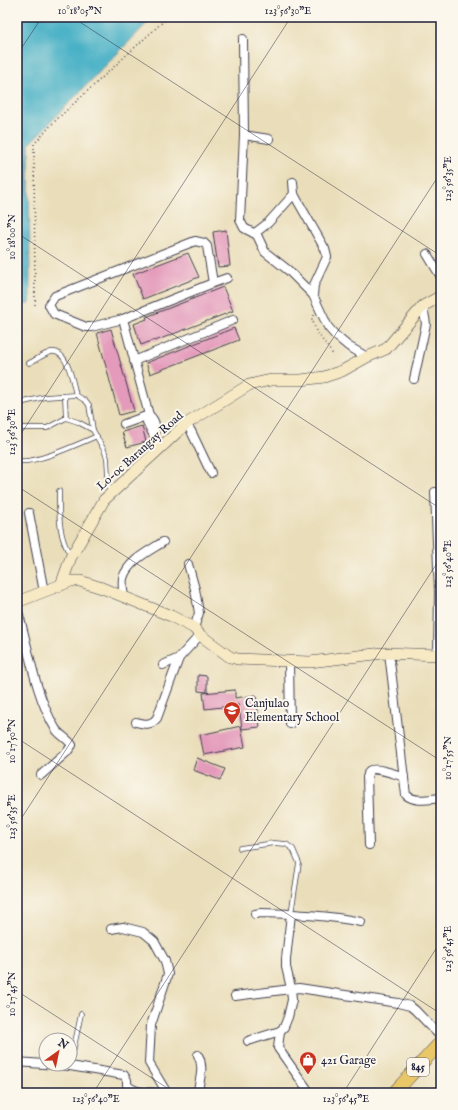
<svg xmlns="http://www.w3.org/2000/svg" width="458" height="1110" viewBox="0 0 458 1110" font-family="'IM FELL English',serif">
<style>
.water{fill:#48b1c6;stroke:#356a80}
.building{fill:#e49bbb}
.lines{fill:none;stroke-linecap:round;stroke-linejoin:round}
.lane-casing{stroke:#403e4e;stroke-width:5.5}
.street-casing{stroke:#403e4e;stroke-width:10}
.secondary-casing{stroke:#403e4e;stroke-width:12}
.primary-casing{stroke:#403e4e;stroke-width:14}
.path{stroke:#403e4e;stroke-width:1.5;stroke-dasharray:1 3;stroke-linecap:butt}
.lane{stroke:#fff;stroke-width:4}
.street{stroke:#fff;stroke-width:8}
.secondary{stroke:#f6e9c3;stroke-width:11}
.primary{stroke:#e9c769;stroke-width:13}
.ticks{fill:none;stroke:#22223b;stroke-width:1;stroke-opacity:0.45}
.labels{text-anchor:middle;dominant-baseline:central;stroke-width:4;stroke-linejoin:round;paint-order:stroke}
.shield{fill:#fbf7ec;stroke:#636270;stroke-width:1}
.shield-label{font-size:11px;font-weight:bold;fill:#22223b}
.street-label{font-size:12px;fill:#22223b;stroke:#fbf7ec}
.poi-label{font-size:12px;fill:#22223b;stroke:#fbf7ec;text-anchor:start}
.neatline{fill:none;stroke:#22223b;stroke-width:1.5}
.ticks-label{font-size:10px;text-anchor:middle;fill:#22223b}
</style>
<rect width="100%" height="100%" fill="#fbf7ec"/>
<filter id="ink" filterUnits="userSpaceOnUse"><feTurbulence type="fractalNoise" baseFrequency=".025" numOctaves="2"/><feDisplacementMap in="SourceGraphic" scale="8" xChannelSelector="R" yChannelSelector="G"/><feConvolveMatrix kernelMatrix="1 2 1 2 8 2 1 2 1" color-interpolation-filters="sRGB"/></filter>
<filter id="wash" filterUnits="userSpaceOnUse"><feTurbulence type="fractalNoise" baseFrequency=".012" numOctaves="4" result="noise"/><feDisplacementMap in="SourceGraphic" scale="16" xChannelSelector="R" yChannelSelector="G"/><feGaussianBlur stdDeviation="0.9" result="paint"/><feColorMatrix in="noise" values="0 0 0 0 0 0 0 0 0 0 0 0 0 0 0 0 0 1.4 0 .05"/><feComposite in="paint" operator="in"/></filter>
<g filter="url(#wash)">
<rect width="100%" height="100%" fill="#eadeba"/>
<path class="water" d="M17 17H153L29 144 30 303 17 307Z"/>
<g id="blocks">
<g class="building">
<path d="M226 230 230 266 218 267 213 232Z"/>
<path d="M188 253 199 277 143 299 133 274Z"/>
<path d="M223 287 233 311 155 341 154 340 141 345 134 324 147 319 146 317Z"/>
<path d="M234 328 239 340 150 374 146 363Z"/>
<path d="M111 329 134 411 119 415 97 333Z"/>
<path d="M142 426 146 442 127 447 122 432Z"/>
<path d="M198 675 207 676V692L198 691Z"/>
<path d="M235 690V698L256 695 260 727 242 729 239 705 205 709 203 693Z"/>
<path d="M241 726 245 747 204 755 200 735Z"/>
<path d="M197 758 225 769 220 780 193 770Z"/>
</g>
</g>
</g>
<g filter="url(#ink)">
<use href="#blocks" fill-opacity="0" stroke="#403e4e" stroke-width="1"/>
<g class="lines">
<g class="lane-casing">
<g id="lane">
<path d="M29 363C36 360 44 354 51 352 68 349 73 384 76 395"/>
<path d="M66 418 78 422 93 430"/>
<path d="M17 425 20 404 24 402 45 397 76 395 86 401 89 405 93 430 104 450 107 458 109 493"/>
<path d="M17 428H47L66 418 65 397"/>
<path d="M17 461C36 464 78 444 97 436"/>
<path d="M59 491C59 513 58 537 71 556"/>
<path d="M240 848 274 843 286 844 293 849 299 863 291 914"/>
<path d="M70 1066 81 1014"/>
</g>
</g>
<g class="street-casing">
<g id="street">
<path d="M243 39 244 135 240 220 244 228 257 235 265 252 288 270 313 295"/>
<path d="M244 135 269 139"/>
<path d="M293 182 294 194 296 198 325 249 327 257 314 285 313 295 328 327 335 335 348 346 367 357"/>
<path d="M255 233 268 223 294 194"/>
<path d="M427 254 441 277"/>
<path d="M213 283 207 246 204 243 195 241 55 296 49 305 54 314 86 327H91L123 319 213 283 227 278"/>
<path d="M123 319 149 415 147 422 160 448"/>
<path d="M134 361 233 320"/>
<path d="M414 379 426 324 423 306"/>
<path d="M149 415C156 421 156 426 154 435"/>
<path d="M124 424 149 415"/>
<path d="M186 424 191 431 211 473"/>
<path d="M435 492 439 592 438 655"/>
<path d="M29 513 44 592"/>
<path d="M188 564 195 589 199 613 194 628"/>
<path d="M124 597C123 591 122 584 123 578 128 561 149 551 163 542"/>
<path d="M17 608C29 648 34 692 55 728 59 735 67 738 72 745L67 752 41 775"/>
<path d="M389 653 406 795C416 803 429 799 441 798"/>
<path d="M289 662 290 724"/>
<path d="M163 665 179 658 200 635"/>
<path d="M136 722C144 724 151 726 157 718L179 658"/>
<path d="M369 845 367 777C368 776 368 772 369 771 373 766 398 775 404 777"/>
<path d="M255 914 261 913C295 914 328 915 361 922"/>
<path d="M111 929 123 927 143 932 154 941 165 961 168 974 151 1025 149 1063 167 1093"/>
<path d="M235 996 299 988 398 1003 410 1006 415 1010 441 1037"/>
<path d="M280 1031 278 1048 310 1093"/>
<path d="M248 1041 280 1031 284 1027 288 1017 292 1000 291 988 286 967V959L291 914"/>
<path d="M17 1062 70 1066 124 1075 127 1080V1085C134 1093 146 1092 156 1093"/>
<path d="M198 1093C199 1078 205 1069 198 1055"/>
</g>
</g>
<g class="secondary-casing">
<g id="secondary">
<path d="M61 585 71 557 104 500 186 424 249 385 271 380H301L324 377 342 371 367 357 386 349 423 306 441 296"/>
<path d="M17 602 71 581H80L102 588 171 616 194 628 200 635 230 657 238 659 310 662 383 653 441 655"/>
</g>
</g>
<g class="primary-casing">
<path id="primary" d="M394 1093 441 1042"/>
</g>
<g class="path">
<path d="M35 305 34 144 56 120 168 17"/>
<path d="M314 315 312 319 316 331 334 356"/>
</g>
<use href="#lane" class="lane"/>
<use href="#street" class="street"/>
<use href="#secondary" class="secondary"/>
<use href="#primary" class="primary"/>
</g>
</g>
<path class="ticks" d="M72 17 441 256M17 55 42 17M17 233 441 509M17 440 291 17M17 486 441 761M17 738 441 1014M17 825 441 172M17 991 175 1093M93 1093 441 557M343 1093 441 941"/>
<defs>
<g id="school-pin" transform="scale(0.9)"><path d="M0 17L-7.5 6A9.5 9.5 0 1 1 7.5 6Z" fill="#c8321e" stroke="#fbf7ec"/><path d="M0-5L7-2L0 1L-7-2ZM-4 1L0 2.5L4 1V4Q0 6-4 4Z" fill="#fff"/></g>
<g id="shop-pin" transform="scale(0.9)"><path d="M0 17L-7.5 6A9.5 9.5 0 1 1 7.5 6Z" fill="#c8321e" stroke="#fbf7ec"/><path d="M-5-2.5h2.3a2.7 3.5 0 0 1 5.4 0H5L5.5 6h-11ZM-1.5-2.5h3a1.5 2.3 0 0 0-3 0Z" fill="#fff"/></g>
</defs>
<g fill-rule="evenodd">
<use href="#school-pin" x="232" y="710"/>
<use href="#shop-pin" x="308" y="1060"/>
</g>
<g class="labels">
<rect class="shield" x="407" y="1058" width="22" height="18" rx="3"/>
<g class="shield-label">
<text x="418" y="1067">845</text>
</g>
<g class="street-label">
<text transform="translate(140 451) rotate(-42)">Lo-oc Barangay Road</text>
</g>
<g class="poi-label">
<text x="245" y="703">Canjulao<tspan x="245" dy="14">Elementary School</tspan></text>
<text x="321" y="1060">421 Garage</text>
</g>
</g>
<rect width="458" height="1110" fill="none" stroke="#fbf7ec" stroke-width="44"/>
<g transform="translate(58 1052) rotate(33)"><circle r="19" fill="#fbf7ec" stroke="#a4a2a5"/>
<path d="M0-3L7 15L0 10L-7 15Z" fill="#c8321e"/>
<text y="-6" font-size="11" font-weight="bold" text-anchor="middle" fill="#22223b">N</text>
</g>
<rect x="22" y="22" width="414" height="1066" class="neatline"/>
<g class="ticks-label">
<text x="80" y="14">10°18'05"N</text>
<text x="288" y="14">123°56'30"E</text>
<text transform="translate(447 179) rotate(-90)" y="4">123°56'35"E</text>
<text transform="translate(11 237) rotate(-90)" y="4">10°18'00"N</text>
<text transform="translate(11 432) rotate(-90)" y="4">123°56'30"E</text>
<text transform="translate(447 564) rotate(-90)" y="4">123°56'40"E</text>
<text transform="translate(11 741) rotate(-90)" y="4">10°17'50"N</text>
<text transform="translate(447 758) rotate(-90)" y="4">10°17'55"N</text>
<text transform="translate(11 817) rotate(-90)" y="4">123°56'35"E</text>
<text transform="translate(447 949) rotate(-90)" y="4">123°56'45"E</text>
<text transform="translate(11 994) rotate(-90)" y="4">10°17'45"N</text>
<text x="96" y="1102">123°56'40"E</text>
<text x="346" y="1102">123°56'45"E</text>
</g>
</svg>
